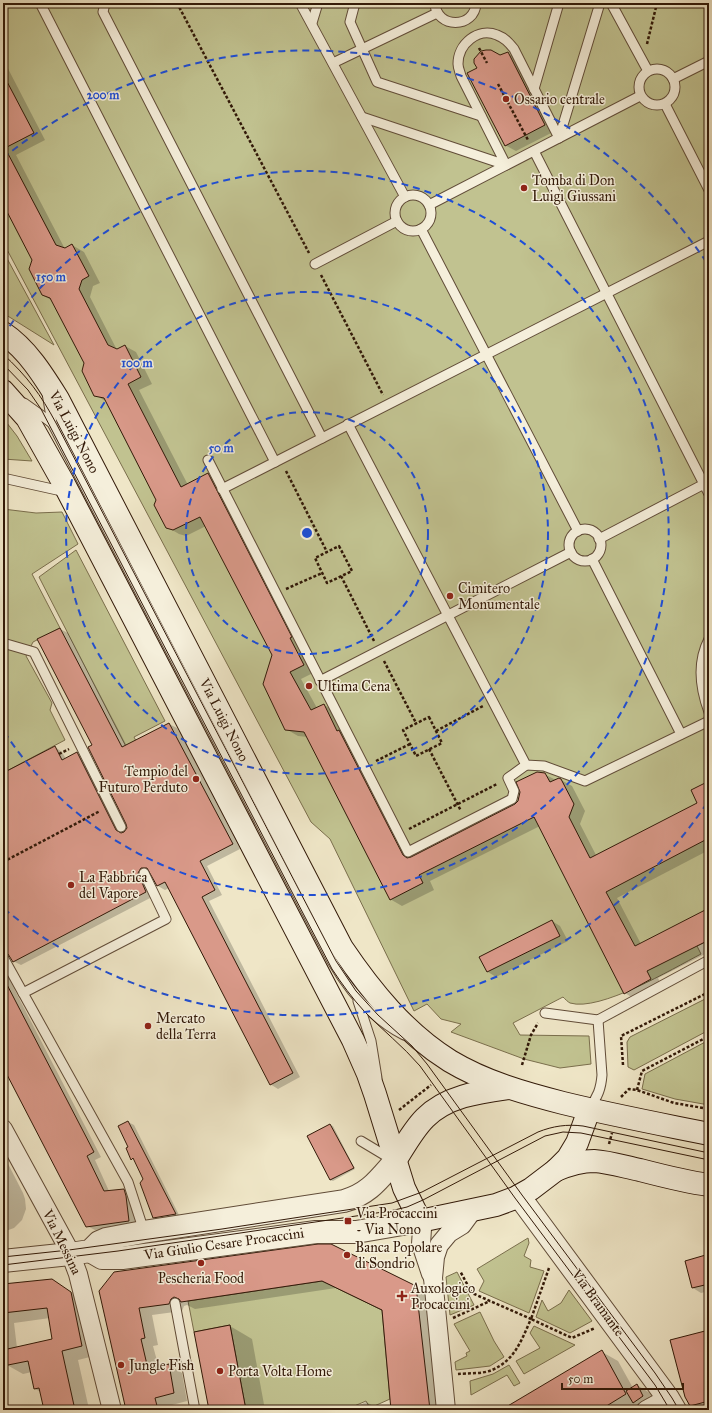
<svg xmlns="http://www.w3.org/2000/svg" width="712" height="1413" viewBox="0 0 712 1413" font-family="'IM FELL Great Primer',serif">
<style>
.green{fill:#c1c290;stroke:#7a6e4c}
.shadow{fill:#0003;fill-rule:evenodd}
.building{fill:#d99989;stroke:#321908}
.lines{fill:none;stroke-linecap:round;stroke-linejoin:round}
.service-casing{stroke:#614c38;stroke-width:11}
.minor-casing{stroke:#614c38;stroke-width:20}
.tertiary-casing{stroke:#614c38;stroke-width:24}
.secondary-casing{stroke:#321908;stroke-width:24}
.path{stroke:#321908;stroke-width:2.5;stroke-dasharray:3 2;stroke-linecap:butt}
.service{stroke:#f5efdb;stroke-width:9}
.minor{stroke:#f5efdb;stroke-width:18}
.tertiary{stroke:#f5efdb;stroke-width:22}
.secondary{stroke:#f5efdb;stroke-width:22}
.tram{stroke:#321908;stroke-width:1}
.ring{fill:none;stroke:#1d4ed8;stroke-width:2;stroke-dasharray:7 5}
.poi-dot{fill:#8f2418;stroke:#f5efdb;stroke-width:1.5}
.labels{text-anchor:middle;dominant-baseline:central;stroke-width:3;stroke-linejoin:round;paint-order:stroke}
.poi-label{font-size:14px;fill:#321908;stroke:#f5efdb;text-anchor:start}
.street-label{font-size:14px;fill:#321908;stroke:#f5efdb}
.centre{fill:#1d4ed8;stroke:#f5efdb;stroke-width:2}
.ring-label{font-size:12px;text-anchor:middle;font-weight:bold;fill:#1d4ed8;stroke:#f5efdb;stroke-width:3;stroke-linejoin:round;paint-order:stroke}
</style>
<rect width="100%" height="100%" fill="#efe6c7"/>
<filter id="stains"><feTurbulence type="fractalNoise" baseFrequency=".005" numOctaves="4"/><feColorMatrix values="0 0 0 0 .2 0 0 0 0 .09 0 0 0 0 .02 0 0 0 .5 -.17"/></filter>
<radialGradient id="worn" r=".72"><stop offset=".6" stop-color="#630" stop-opacity="0"/><stop offset="1" stop-color="#630" stop-opacity=".3"/></radialGradient>
<g class="green">
<path d="M3 3H709V944L707 941 697 946 701 954C672 969 600 1012 570 1003 568 1002 565 999 563 997L513 1023 520 1035 589 1036 591 1064 560 1068 524 1059 451 1032 461 1024 441 1019 427 1004 414 1011 330 839 311 822 3 242Z"/>
<path d="M3 251 54 345 3 313Z"/>
<path d="M3 418 17 436 32 461 3 459Z"/>
<path d="M3 509 36 513 62 512 78 544 32 574 60 628 33 642 26 656 52 703 50 710 65 740 3 773Z"/>
<path d="M76 550 165 721 134 737 166 800 156 805 39 577Z"/>
<path d="M709 997V1030L634 1070 628 1067 627 1042 630 1037Z"/>
<path d="M709 1040V1105L675 1099 642 1089 645 1074Z"/>
<path d="M528 1238 529 1243 524 1256 531 1260 530 1267 544 1271 529 1313 479 1291 484 1281 477 1269Z"/>
<path d="M457 1272 474 1305 450 1315 446 1277Z"/>
<path d="M322 1281 382 1310 390 1399 370 1408 366 1401 345 1410H246L230 1325 194 1332 188 1301Z"/>
<path d="M569 1290 592 1321 570 1333 536 1317 542 1300 548 1311 561 1303Z"/>
<path d="M480 1312 494 1341 504 1357 490 1366 456 1370 455 1362 467 1356 466 1353 470 1351 454 1324Z"/>
<path d="M534 1326 575 1345 524 1374 516 1361 540 1348 530 1333Z"/>
<path d="M509 1365 520 1383 514 1386 507 1375 471 1395 470 1381 493 1374Z"/>
</g>
<g class="shadow">
<path d="M507 53 518 59 555 131 516 151 505 145 478 69Z"/>
<path d="M3 59 45 140 16 155 65 249 72 245 84 252 100 283 93 286 90 297 117 350 125 346 136 352 152 384 139 390 188 485 208 474 219 481 315 672 301 679 317 708 324 705 335 711 351 738 412 858 515 805 544 774 556 780H561L572 786 585 811 580 824 596 855 698 804 709 782V850L617 898 641 944 709 909V952L658 978 662 986 636 1000 625 993 540 826 430 881 434 890 402 906 390 899 308 737 298 736 286 729 273 655 206 526 186 536 179 534 167 527 158 500 107 402 95 395 85 362 53 301 42 295 33 260 3 202Z"/>
<path d="M60 629 68 633 127 746 169 724 177 728 183 738 240 849 207 866 222 895 209 901 300 1077 278 1089 270 1084 169 888 165 890 158 886 150 872H149L145 878 154 896 21 965 13 961 8 955 4 961 9 972 6 973 101 1157 95 1160 109 1191 124 1190 132 1195 134 1201 136 1225 95 1230 87 1226 3 1065V774L55 747 62 752 66 759 77 753 85 758 122 833 127 831V824L94 745Z"/>
<path d="M552 921 560 926 568 941 496 977 488 972Z"/>
<path d="M128 1122 134 1125 180 1217 160 1220 154 1217 144 1180 136 1161 132 1159 129 1147Z"/>
<path d="M330 1125 333 1126 355 1169 333 1181 330 1180Z"/>
<path d="M3 1154 23 1193 25 1199 26 1209 22 1220 14 1228 3 1232Z"/>
<path d="M318 1246 415 1287 429 1295 442 1410H392L383 1311 336 1288 195 1309 187 1305 184 1306 182 1311 152 1315 158 1345 153 1346 159 1368 169 1365 182 1373 187 1401 168 1406 169 1410H128L100 1292Z"/>
<path d="M709 1255V1291L701 1293 693 1288Z"/>
<path d="M52 1280 87 1302 98 1355 78 1360 89 1409 99 1407 104 1410H45L41 1392 35 1389 32 1372 23 1374 7 1365 3 1360V1285ZM50 1318 53 1340 17 1348 14 1323Z"/>
<path d="M230 1326 252 1339 265 1410H210Z"/>
<path d="M705 1332 709 1335V1410H694L686 1396Z"/>
<path d="M602 1352 618 1361 633 1388 637 1385 653 1395 659 1406H639L632 1410H503Z"/>
<path d="M366 1402 381 1410H348Z"/>
</g>
<g class="building">
<path d="M486 50H491L500 55 508 52 545 125 505 146 467 73 477 68 474 63V59L481 51Z"/>
<path d="M3 74 34 133 5 148 56 245 65 248 72 244 89 276 82 280 79 289 108 345 117 349 125 345 141 377 128 384 181 487 208 473 292 637 290 638 304 665 290 672 311 710 324 704 337 731 339 730 403 855 407 858 411 857 515 804 518 801 520 792 516 782 537 772 545 773 550 782 559 778 561 779 574 804 569 817 590 858 697 803 691 790 709 781V838L606 892 635 946 709 908V940L647 971 651 979 624 994 534 817 419 875 423 883 390 900 304 732 285 730 263 684 272 655 200 517 173 530 166 528 154 505 156 500 104 398 94 396 82 371 84 363 50 298 42 295 29 269 32 260 3 204Z"/>
<path d="M60 628 122 747 169 723 233 844 200 861 215 890 202 897 293 1073 270 1085 165 882 157 886 147 868H141L138 873 146 892 13 962 8 954 3 951V773L55 746 62 760 77 752 116 830 121 833 124 832 127 828 126 824 88 747 92 745 37 639Z"/>
<path d="M552 920 560 936 487 972 479 957Z"/>
<path d="M3 977 94 1152 87 1156 104 1191 124 1189 126 1196 129 1221 86 1227 3 1067Z"/>
<path d="M128 1121 176 1214 153 1218 140 1183 143 1179 133 1158 131 1160 126 1148 128 1147 118 1126Z"/>
<path d="M330 1124 354 1168 330 1180 307 1136Z"/>
<path d="M318 1244H331L416 1286 430 1410H391L382 1310 322 1281 181 1302 179 1299 174 1297 171 1299 169 1304 139 1308 145 1338 141 1339 148 1369 169 1364 174 1393 155 1398 158 1410H126L99 1291 114 1272Z"/>
<path d="M709 1254V1284L692 1288 685 1261Z"/>
<path d="M52 1279 71 1292 82 1346 62 1351 75 1410H44L39 1388 34 1389 28 1361 3 1366V1350L52 1339 47 1308 3 1313V1284Z"/>
<path d="M230 1325 246 1410H209L194 1332Z"/>
<path d="M705 1331 709 1348V1401L690 1406 685 1397 670 1340Z"/>
<path d="M602 1350 626 1394 600 1410H501Z"/>
<path d="M637 1384 643 1396 633 1403 626 1391Z"/>
</g>
<g class="lines">
<g class="service-casing">
<g id="service">
<path d="M40 3 275 462"/>
<path d="M105 3 103 12 322 438"/>
<path d="M300 3 405 197"/>
<path d="M355 3 350 22 377 82 481 116"/>
<path d="M435 3C436 29 475 29 476 3"/>
<path d="M611 3 648 71"/>
<path d="M312 23 318 3"/>
<path d="M333 63 437 13"/>
<circle cx="657" cy="87" r="18"/>
<path d="M673 79 709 61"/>
<path d="M534 89 559 3"/>
<path d="M665 104 709 190"/>
<path d="M362 117 506 165 461 76C460 72 458 68 458 64 458 44 478 27 497 35 505 38 509 43 514 49L559 138 600 3"/>
<path d="M534 151 709 494"/>
<circle cx="413" cy="213" r="18"/>
<path d="M429 205 640 96"/>
<path d="M421 229 578 531"/>
<path d="M315 264 397 221"/>
<path d="M47 393 52 423 332 961C350 992 372 1019 404 1035"/>
<path d="M24 403 52 423"/>
<path d="M348 424 526 765 544 766 585 781 709 721"/>
<path d="M208 460 408 852 512 799 514 791 508 778 526 765"/>
<path d="M3 478 66 492"/>
<path d="M222 489 709 241"/>
<circle cx="585" cy="545" r="16"/>
<path d="M599 539 708 482"/>
<path d="M592 559 681 734"/>
<path d="M709 639C697 662 700 688 709 712"/>
<path d="M3 643 34 652 121 827"/>
<path d="M320 681 571 552"/>
<path d="M3 957 128 1182 141 1222"/>
<path d="M23 993 166 919 144 873"/>
<path d="M358 1001 371 1041 377 1078"/>
<path d="M545 1013 598 1020 709 960"/>
<path d="M589 1108C598 1097 601 1088 602 1075L598 1020"/>
<path d="M361 1141 391 1159"/>
<path d="M175 1303 195 1410"/>
</g>
</g>
<g class="minor-casing">
<g id="minor">
<path d="M3 1129 69 1250 78 1274 112 1410"/>
<path d="M420 1221 422 1229 421 1244 431 1274"/>
<path d="M446 1410 433 1278 435 1257 439 1245 449 1233 462 1225 473 1210"/>
<path d="M646 1410 668 1398"/>
</g>
</g>
<g class="tertiary-casing">
<g id="tertiary">
<path d="M519 1196 668 1398 675 1410"/>
<path d="M90 1251 102 1258H122L316 1232H356L420 1221"/>
<path d="M3 1261 70 1254 90 1251 99 1242 106 1239 143 1232 344 1201C369 1194 379 1179 395 1161"/>
</g>
</g>
<g class="secondary-casing">
<g id="secondary">
<path d="M3 333C27 349 43 375 58 399L342 948C371 991 405 1033 450 1061 485 1082 524 1093 563 1103 612 1115 660 1124 709 1134"/>
<path d="M3 391 27 418 64 484 353 1040 368 1074 375 1094 404 1188 420 1221 496 1205 515 1198 531 1189 556 1170 568 1158 577 1143 589 1110"/>
<path d="M395 1161C404 1147 413 1130 425 1118 447 1096 479 1092 508 1088"/>
<path d="M556 1170C568 1165 581 1161 594 1161 610 1162 625 1167 640 1170 663 1176 686 1182 709 1185"/>
</g>
</g>
<g class="path">
<path d="M177 3 309 253"/>
<path d="M647 44 657 3"/>
<path d="M479 48 487 63"/>
<path d="M498 84 528 140"/>
<path d="M321 275 383 395"/>
<path d="M286 471 327 552"/>
<path d="M339 546 352 571 327 583 315 558Z"/>
<path d="M341 576 374 641"/>
<path d="M286 589 322 573"/>
<path d="M384 661 416 723"/>
<path d="M429 717 442 743 416 756 403 730Z"/>
<path d="M436 731 483 706"/>
<path d="M429 749 461 811"/>
<path d="M59 754 69 749"/>
<path d="M376 761 410 744"/>
<path d="M409 829 497 784"/>
<path d="M3 862 100 811"/>
<path d="M522 1065 531 1035 538 1023"/>
<path d="M623 1065 621 1036 709 992"/>
<path d="M637 1090 642 1071 709 1036"/>
<path d="M621 1097 629 1089 637 1090 674 1103 709 1109"/>
<path d="M399 1110 431 1085"/>
<path d="M609 1144 612 1133"/>
<path d="M549 1268 531 1319 572 1338 595 1328"/>
<path d="M453 1318 490 1301"/>
<path d="M458 1374C468 1373 483 1374 492 1370 515 1360 521 1341 531 1319L472 1293 460 1271"/>
</g>
<use href="#service" class="service"/>
<use href="#minor" class="minor"/>
<use href="#tertiary" class="tertiary"/>
<use href="#secondary" class="secondary"/>
<g class="tram">
<path d="M3 354C27 376 41 395 56 423L336 961 356 991 378 1015 412 1046 427 1064 522 1195 655 1373 672 1398 679 1410"/>
<path d="M3 364 28 390 41 409 332 969C342 984 352 998 364 1011 382 1030 403 1046 420 1066L515 1198 655 1385 670 1410"/>
<path d="M3 1257 69 1250 222 1229 392 1203 422 1192 538 1132C553 1126 567 1124 583 1126L709 1153"/>
<path d="M3 1265 118 1251 390 1211 407 1207 423 1200 545 1136 563 1132 581 1133 709 1160"/>
</g>
</g>
<g class="ring">
<circle cx="307" cy="533" r="121"/>
<circle cx="307" cy="533" r="241"/>
<path d="M3 336A362 362 0 1 1 3 730"/>
<path d="M707 803A483 483 0 0 1 3 908M3 158A483 483 0 0 1 707 263"/>
</g>
<g class="poi-dot">
<circle cx="506" cy="99" r="4"/>
<circle cx="524" cy="188" r="4"/>
<circle cx="450" cy="596" r="4"/>
<circle cx="309" cy="686" r="4"/>
<circle cx="196" cy="779" r="4"/>
<circle cx="71" cy="885" r="4"/>
<circle cx="148" cy="1026" r="4"/>
<rect x="344" y="1217" width="8" height="8" rx="2"/>
<circle cx="347" cy="1255" r="4"/>
<circle cx="201" cy="1263" r="4"/>
<path d="M400 1290h4v4h4v4h-4v4h-4v-4h-4v-4h4z"/>
<circle cx="121" cy="1365" r="4"/>
<circle cx="220" cy="1371" r="4"/>
</g>
<g class="labels">
<g class="poi-label">
<text x="514" y="99">Ossario centrale</text>
<text x="532" y="180">Tomba di Don<tspan x="532" dy="16">Luigi Giussani</tspan></text>
<text x="458" y="588">Cimitero<tspan x="458" dy="16">Monumentale</tspan></text>
<text x="317" y="686">Ultima Cena</text>
<text x="188" y="771" text-anchor="end">Tempio del<tspan x="188" dy="16">Futuro Perduto</tspan></text>
<text x="79" y="877">La Fabbrica<tspan x="79" dy="16">del Vapore</tspan></text>
<text x="156" y="1018">Mercato<tspan x="156" dy="16">della Terra</tspan></text>
<text x="356" y="1213">Via Procaccini<tspan x="356" dy="16">- Via Nono</tspan></text>
<text x="355" y="1247">Banca Popolare<tspan x="355" dy="16">di Sondrio</tspan></text>
<text x="201" y="1278" text-anchor="middle">Pescheria Food</text>
<text x="411" y="1288">Auxologico<tspan x="411" dy="16">Procaccini</tspan></text>
<text x="129" y="1365">Jungle Fish</text>
<text x="228" y="1371">Porta Volta Home</text>
</g>
<g class="street-label">
<text transform="translate(74 432) rotate(62)">Via Luigi Nono</text>
<text transform="translate(224 720) rotate(63)">Via Luigi Nono</text>
<text transform="translate(62 1242) rotate(64)">Via Messina</text>
<text transform="translate(224 1244) rotate(-8)">Via Giulio Cesare Procaccini</text>
<text transform="translate(598 1303) rotate(54)">Via Bramante</text>
</g>
</g>
<circle cx="307" cy="533" r="6" class="centre"/>
<g class="ring-label">
<text x="103" y="99">200 m</text>
<text x="51" y="281">150 m</text>
<text x="137" y="367">100 m</text>
<text x="221" y="452">50 m</text>
</g>
<rect width="712" height="1413" fill="none" stroke="#efe6c7" stroke-width="16"/>
<rect x="4" y="4" width="704" height="1405" fill="none" stroke="#321908" stroke-width="2"/>
<rect x="8" y="8" width="696" height="1397" fill="none" stroke="#321908"/>
<path d="M562 1383v6h121v-6" fill="none" stroke="#321908" stroke-width="2"/>
<text x="568" y="1383" font-size="12" fill="#321908" stroke="#f5efdb" stroke-width="3" paint-order="stroke">50 m</text>
<rect width="100%" height="100%" filter="url(#stains)"/>
<rect width="100%" height="100%" fill="url(#worn)"/>
</svg>
